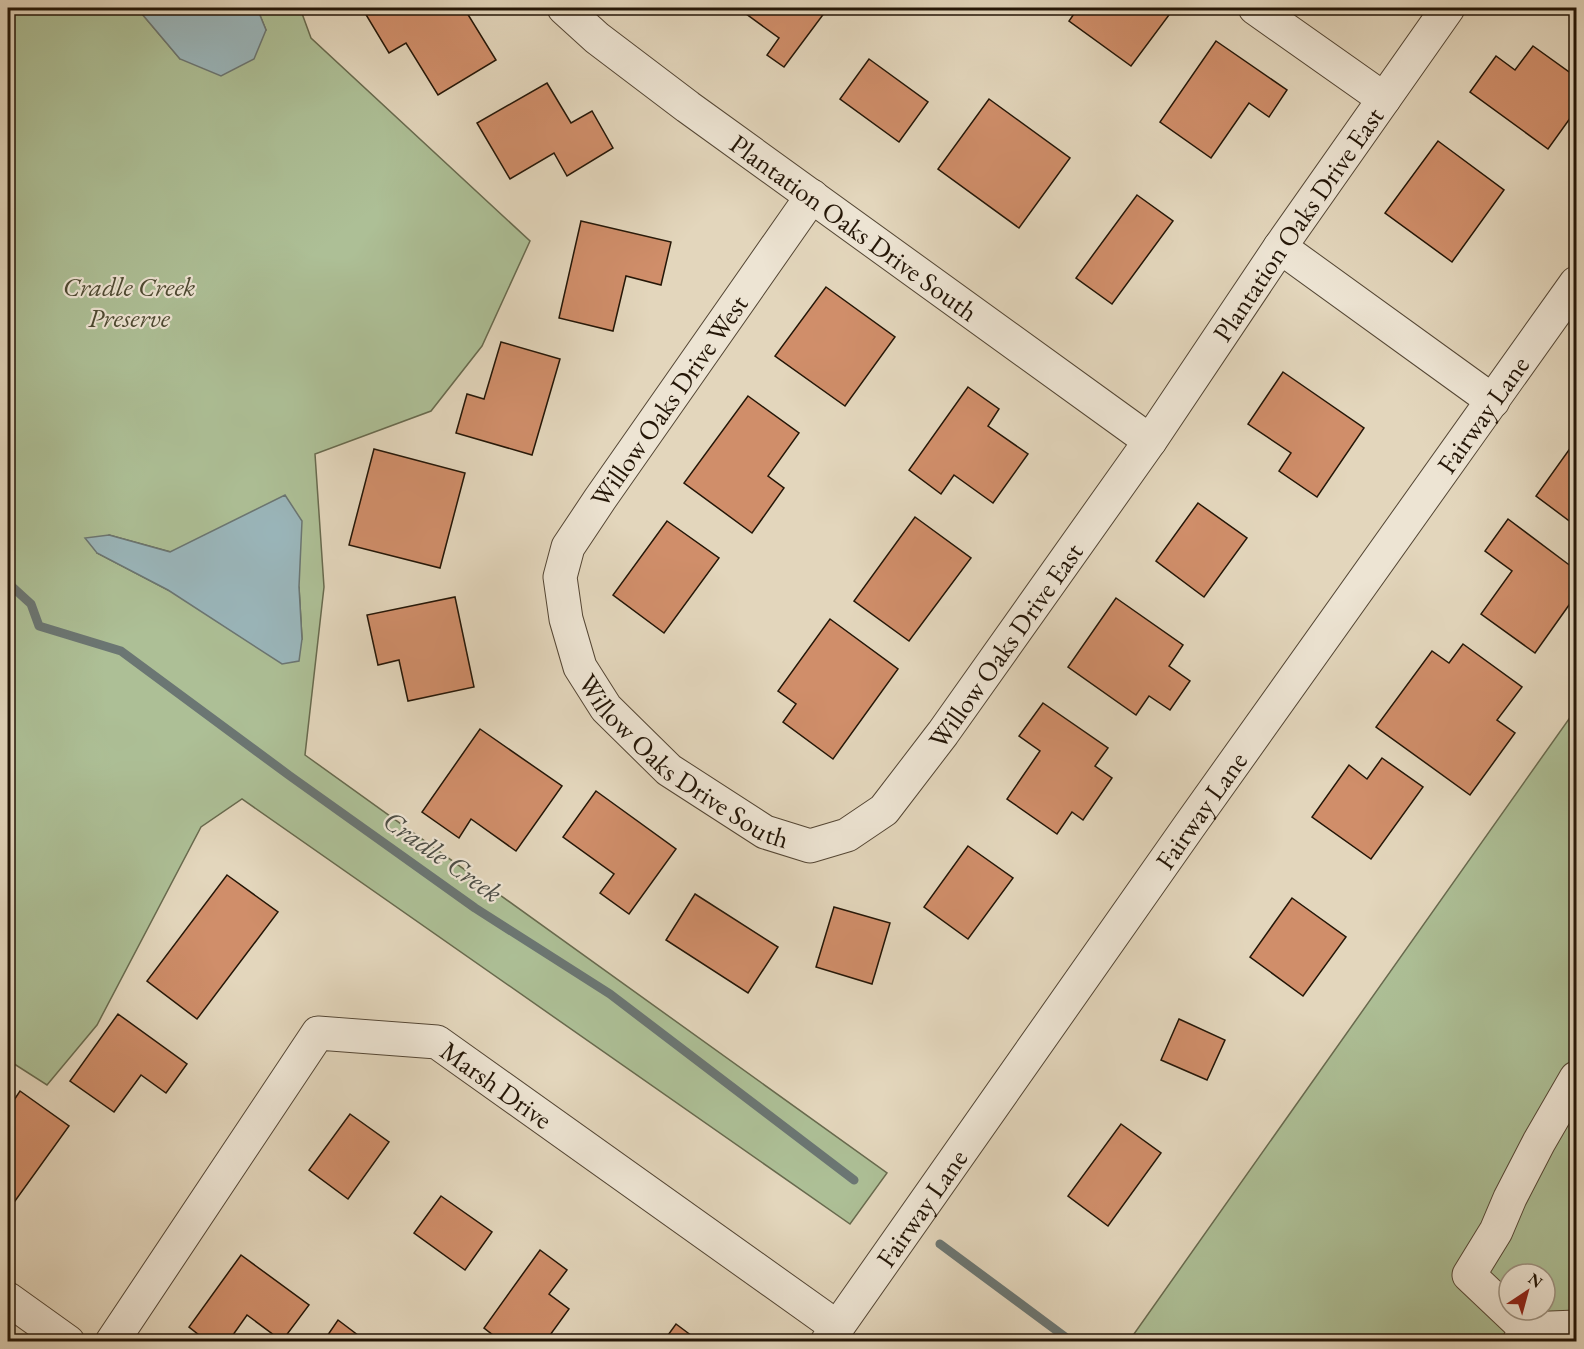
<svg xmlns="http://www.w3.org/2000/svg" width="1584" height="1349" viewBox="0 0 1584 1349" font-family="'EB Garamond',serif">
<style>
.green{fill:#adbf96;stroke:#686a4e;stroke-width:1.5;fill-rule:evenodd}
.water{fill:#9ab6bb;stroke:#6b7673;stroke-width:1.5}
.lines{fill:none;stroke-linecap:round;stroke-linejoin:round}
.stream{stroke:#6b7673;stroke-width:9}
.building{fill:#d08e6a;stroke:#241607;stroke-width:1.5}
.minor-casing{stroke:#544634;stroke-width:35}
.minor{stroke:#ede4d3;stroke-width:33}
.labels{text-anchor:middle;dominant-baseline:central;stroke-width:4.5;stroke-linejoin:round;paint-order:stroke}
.street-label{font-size:27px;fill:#241607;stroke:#ede4d3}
.park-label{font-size:27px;font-style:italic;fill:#4d4932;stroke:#ede4d3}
.water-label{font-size:28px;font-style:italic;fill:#4d4e46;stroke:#ede4d3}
</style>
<rect width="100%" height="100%" fill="#e3d6bc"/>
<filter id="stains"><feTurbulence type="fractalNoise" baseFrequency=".00333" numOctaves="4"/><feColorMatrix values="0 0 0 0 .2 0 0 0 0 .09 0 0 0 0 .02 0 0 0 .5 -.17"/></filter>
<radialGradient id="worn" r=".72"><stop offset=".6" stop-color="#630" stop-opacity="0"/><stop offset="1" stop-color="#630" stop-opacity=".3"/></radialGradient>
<g class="green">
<path d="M8 8H137L180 59 266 30 257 8H300L311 38 530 241 482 346 431 411 315 454 324 587 305 755 887 1173 850 1224 242 799 201 827 97 1025 47 1085 8 1060ZM109 535 299 587 302 639 168 590 97 553Z"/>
<path d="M1576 709V1341H1129ZM1509 1274H1545V1310H1509Z"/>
</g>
<g class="water">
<path d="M137 8H257L266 30 254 59 221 76 180 59Z"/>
<path d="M285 495 302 521 299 587 302 639 299 661 282 664 168 590 97 553 85 538 109 535 170 552Z"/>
</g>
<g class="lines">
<g class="stream">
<path d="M8 583 31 604 39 626 121 651 290 776 475 908 610 994 854 1180"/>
<path d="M940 1244 1072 1342"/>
</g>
</g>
<g class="building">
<path d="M374 8H464L496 60 438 95 406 43 389 53 365 13Z"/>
<path d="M738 8H828L784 67 767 55 779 38Z"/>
<path d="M1078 8H1158L1169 15 1131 66 1069 21Z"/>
<path d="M1216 41 1287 90 1269 117 1249 103 1211 158 1160 122Z"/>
<path d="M1533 46 1576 77V110L1548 149 1470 92 1496 56 1515 70Z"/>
<path d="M869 59 928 102 899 142 840 99Z"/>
<path d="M547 83 571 123 592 111 613 148 567 176 554 153 510 179 477 123Z"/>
<path d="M989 99 1070 158 1019 228 938 169Z"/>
<path d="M1438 141 1504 190 1452 262 1385 213Z"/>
<path d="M1137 195 1173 221 1112 304 1076 278Z"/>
<path d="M581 221 671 242 661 285 626 276 613 331 559 318Z"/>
<path d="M826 287 895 337 845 406 775 356Z"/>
<path d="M501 342 560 359 532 455 456 433 467 394 484 399Z"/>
<path d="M1283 372 1364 428 1317 497 1279 471 1291 453 1248 424Z"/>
<path d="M968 387 999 409 988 426 1028 454 993 503 954 475 941 494 909 470Z"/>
<path d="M748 396 799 433 768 476 784 488 752 533 684 483Z"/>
<path d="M1576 440V526L1536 496Z"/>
<path d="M374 449 465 473 440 568 349 545Z"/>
<path d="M1198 503 1247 538 1204 597 1156 561Z"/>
<path d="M915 517 971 558 909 641 854 601Z"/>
<path d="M1508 519 1576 570V600L1574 598 1535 653 1481 614 1512 571 1485 551Z"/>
<path d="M667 521 719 558 664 633 613 595Z"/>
<path d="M455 597 474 687 408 701 399 660 378 665 367 615Z"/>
<path d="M1116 598 1183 645 1169 666 1190 681 1170 710 1149 696 1136 715 1068 667Z"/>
<path d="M830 619 898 669 833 759 783 722 796 704 778 691Z"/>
<path d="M1463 644 1522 687 1497 720 1515 733 1470 795 1376 727 1432 651 1449 663Z"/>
<path d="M1043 703 1108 748 1095 766 1112 778 1083 820 1072 812 1057 834 1007 799 1040 751 1019 736Z"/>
<path d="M480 729 562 786 516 851 471 819 459 838 422 812Z"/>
<path d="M1382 758 1423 787 1371 859 1312 817 1349 765 1367 779Z"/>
<path d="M596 791 676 849 629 914 600 893 614 874 563 837Z"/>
<path d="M968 846 1013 878 968 939 924 907Z"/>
<path d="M227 875 278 912 197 1019 147 981Z"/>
<path d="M695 894 778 947 748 993 666 940Z"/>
<path d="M1292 898 1346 937 1303 996 1250 957Z"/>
<path d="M834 907 890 923 872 984 816 967Z"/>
<path d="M118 1014 187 1064 166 1093 141 1075 114 1112 70 1081Z"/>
<path d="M1179 1019 1225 1040 1207 1080 1161 1060Z"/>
<path d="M20 1091 69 1126 15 1201 8 1196V1109Z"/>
<path d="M350 1114 389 1142 348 1199 309 1170Z"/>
<path d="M1121 1124 1161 1153 1108 1226 1068 1196Z"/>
<path d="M441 1196 492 1232 465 1270 414 1233Z"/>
<path d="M540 1250 567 1270 549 1294 569 1309 545 1342H538L529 1335 525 1342H502L484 1328Z"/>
<path d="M241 1255 309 1305 282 1341 247 1315 228 1342H208L189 1327Z"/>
<path d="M338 1320 367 1342H323Z"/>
<path d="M676 1324 700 1342H663Z"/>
</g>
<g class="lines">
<g class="minor-casing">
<g id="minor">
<path id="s1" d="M564 8 597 38 688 107 1150 441"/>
<path d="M1255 8 1384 99"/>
<path id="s2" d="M812 196 600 499 568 547 560 577 566 619 580 667 606 708 669 770 765 832 810 846 847 835 884 810 943 733 1150 441 1280 247 1448 8"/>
<path d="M1280 247 1493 401"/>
<path d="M8 1299 68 1342"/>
<path d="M1526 1329 1576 1327"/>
<path id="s3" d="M112 1342 318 1033 437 1042 837 1327"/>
<path id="s4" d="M827 1342 1190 825 1576 283"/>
<path d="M1519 1342 1526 1329 1469 1275 1496 1231 1510 1198 1539 1142 1576 1078"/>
</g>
</g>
<use href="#minor" class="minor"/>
</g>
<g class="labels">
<g class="street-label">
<text stroke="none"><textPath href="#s2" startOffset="1650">Plantation Oaks Drive East</textPath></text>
<text stroke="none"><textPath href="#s1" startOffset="364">Plantation Oaks Drive South</textPath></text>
<text transform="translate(669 401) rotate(-55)">Willow Oaks Drive West</text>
<text stroke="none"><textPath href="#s4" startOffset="1136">Fairway Lane</textPath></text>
<text stroke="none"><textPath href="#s2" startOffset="1137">Willow Oaks Drive East</textPath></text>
<text stroke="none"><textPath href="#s2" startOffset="694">Willow Oaks Drive South</textPath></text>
<text stroke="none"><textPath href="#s4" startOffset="650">Fairway Lane</textPath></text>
<text stroke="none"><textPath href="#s3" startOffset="564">Marsh Drive</textPath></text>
<text stroke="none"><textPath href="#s4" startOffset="164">Fairway Lane</textPath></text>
</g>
<g class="park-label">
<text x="129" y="286">Cradle Creek<tspan x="129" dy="31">Preserve</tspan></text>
</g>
<g class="water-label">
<text transform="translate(443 856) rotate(35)">Cradle Creek</text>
</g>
</g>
<rect width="1584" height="1349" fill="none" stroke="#e3d6bc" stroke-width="30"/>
<rect x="9" y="9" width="1566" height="1331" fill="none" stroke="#241607" stroke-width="3"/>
<rect x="15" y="15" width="1554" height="1319" fill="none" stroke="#241607" stroke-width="1.5"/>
<g transform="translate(1527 1292) rotate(36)"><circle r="28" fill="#ede4d3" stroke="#9d9281" stroke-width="1.5"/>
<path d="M0-4.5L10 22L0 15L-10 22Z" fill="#8f2418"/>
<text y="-9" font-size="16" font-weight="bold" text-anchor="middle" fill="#241607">N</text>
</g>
<rect width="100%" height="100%" filter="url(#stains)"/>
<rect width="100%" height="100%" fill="url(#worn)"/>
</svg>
